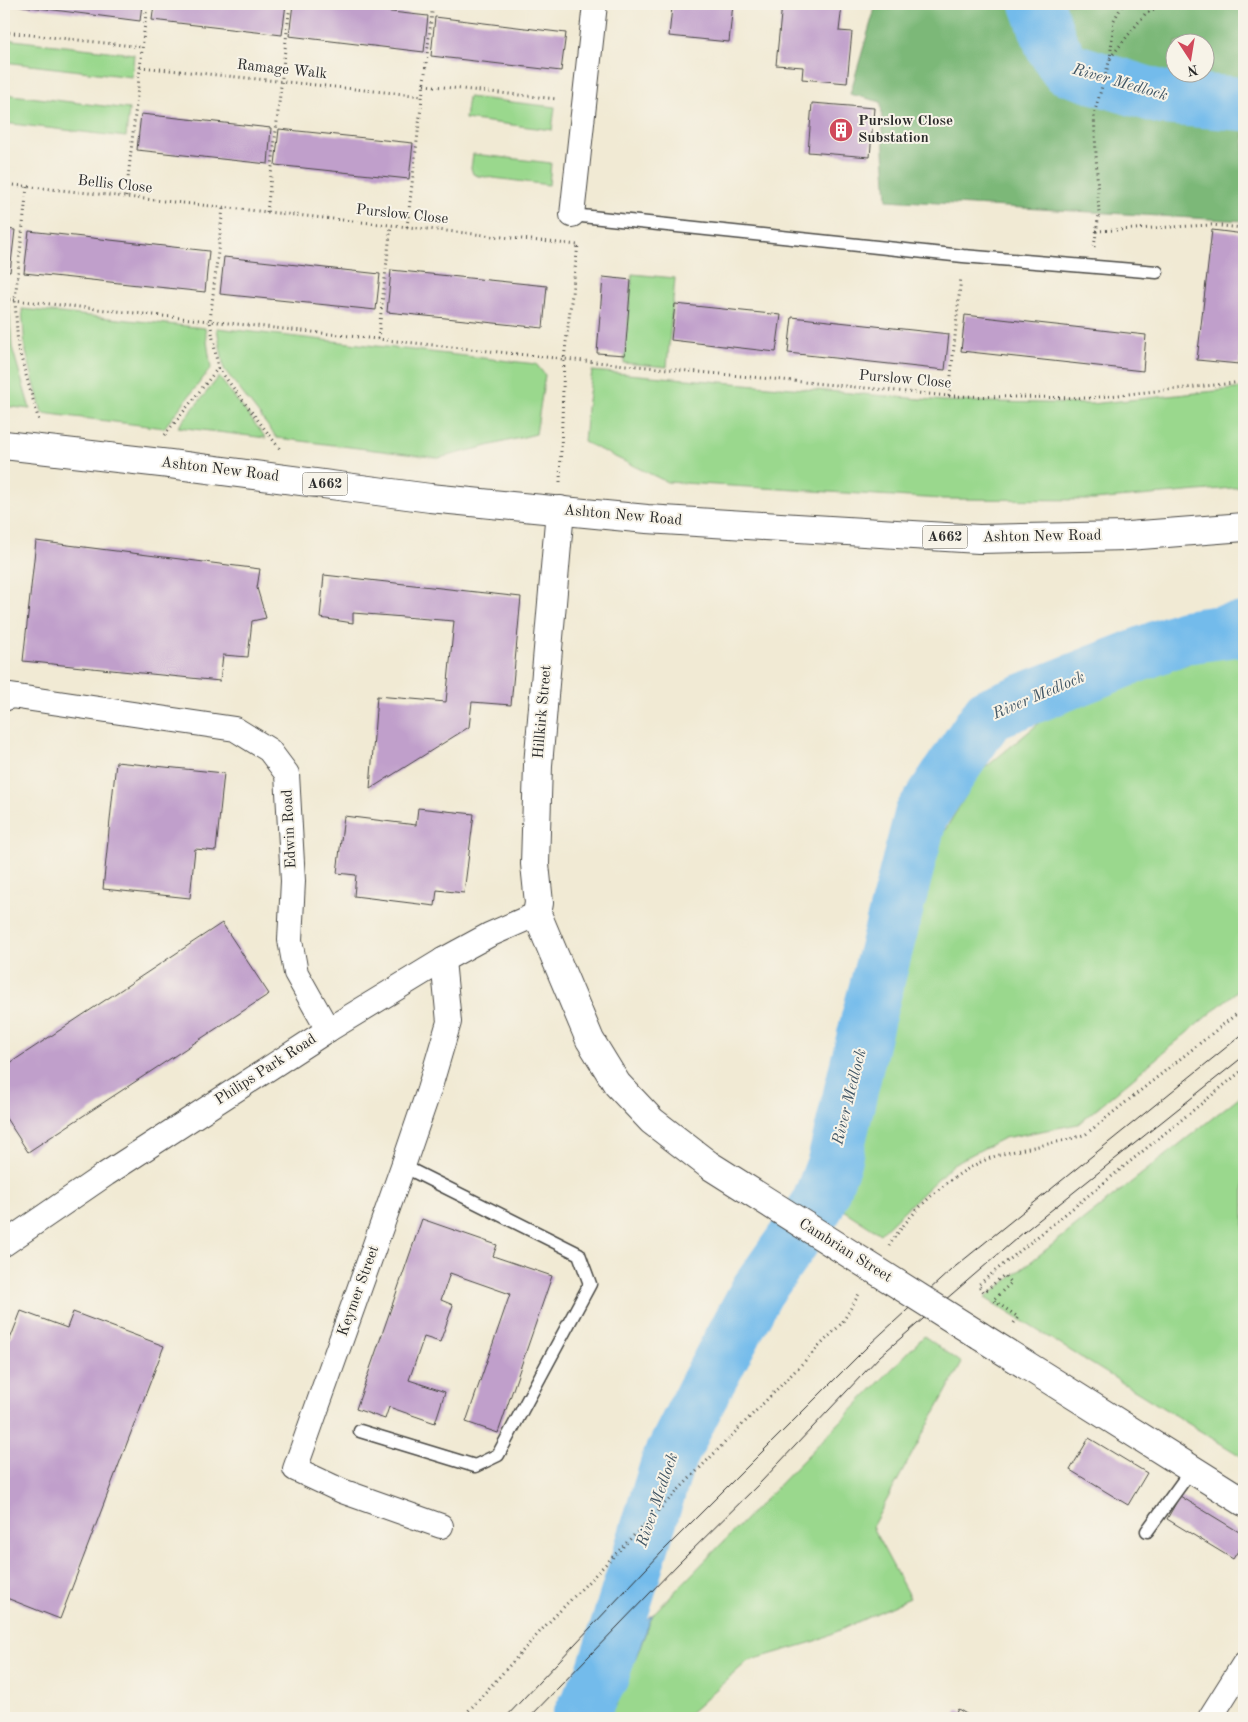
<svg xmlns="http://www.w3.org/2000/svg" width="1248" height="1722" viewBox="0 0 1248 1722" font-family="'Old Standard TT',serif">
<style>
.green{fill:#9ad88d;stroke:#62825c}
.forest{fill:#7bb878;stroke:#537252;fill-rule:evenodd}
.water{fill:#73bbeb;stroke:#4f738b}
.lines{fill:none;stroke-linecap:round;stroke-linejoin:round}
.river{stroke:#73bbeb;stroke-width:54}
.building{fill:#c09fcb}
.lane-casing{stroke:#494844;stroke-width:15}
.street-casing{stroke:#494844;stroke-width:26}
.secondary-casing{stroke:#494844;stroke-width:30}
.primary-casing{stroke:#494844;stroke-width:30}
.path{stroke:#494844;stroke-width:3;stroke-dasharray:1 4;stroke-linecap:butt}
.lane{stroke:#fff;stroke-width:12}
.street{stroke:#fff;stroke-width:24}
.secondary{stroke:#fff;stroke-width:28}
.primary{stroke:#fff;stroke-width:28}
.tram{stroke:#2b2b2b;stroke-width:1}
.secondary-bridge-casing{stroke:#494844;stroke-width:30;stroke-linecap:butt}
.secondary-bridge{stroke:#fff;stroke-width:28}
.labels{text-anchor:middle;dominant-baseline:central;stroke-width:4;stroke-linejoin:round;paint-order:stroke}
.shield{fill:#f7f3e8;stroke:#686764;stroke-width:1}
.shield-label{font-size:14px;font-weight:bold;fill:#2b2b2b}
.street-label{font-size:15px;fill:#2b2b2b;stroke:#f7f3e8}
.poi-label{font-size:15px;font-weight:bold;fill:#2b2b2b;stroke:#f7f3e8;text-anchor:start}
.water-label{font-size:16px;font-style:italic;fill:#415665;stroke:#f7f3e8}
</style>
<rect width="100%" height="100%" fill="#f7f3e8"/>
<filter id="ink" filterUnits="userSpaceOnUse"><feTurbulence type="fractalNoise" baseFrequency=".02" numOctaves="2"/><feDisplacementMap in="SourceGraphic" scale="10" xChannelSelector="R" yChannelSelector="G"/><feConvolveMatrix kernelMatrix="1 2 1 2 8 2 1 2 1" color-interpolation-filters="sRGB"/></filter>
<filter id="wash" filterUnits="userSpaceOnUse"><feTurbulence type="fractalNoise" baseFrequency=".0096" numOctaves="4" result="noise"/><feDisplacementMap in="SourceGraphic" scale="20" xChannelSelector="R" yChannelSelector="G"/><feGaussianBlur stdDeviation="1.12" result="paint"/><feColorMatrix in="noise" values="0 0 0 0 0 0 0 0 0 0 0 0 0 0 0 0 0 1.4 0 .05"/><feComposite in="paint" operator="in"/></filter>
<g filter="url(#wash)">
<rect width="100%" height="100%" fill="#f1ead4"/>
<g class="green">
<path d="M4 39 134 54 132 77 4 62Z"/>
<path d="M4 94 129 109 126 137 4 123Z"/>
<path d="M468 97 555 107 552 130 465 119Z"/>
<path d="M473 154 551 163 549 185 478 176 473 174 471 168Z"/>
<path d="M632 274 675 278 667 367 624 363Z"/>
<path d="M4 306H9L12 347 30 409 4 406Z"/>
<path d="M22 309 205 328 211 368 164 428 42 413 25 348Z"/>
<path d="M217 328 536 364 545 375 536 434 439 458 277 438 224 369Z"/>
<path d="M592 371 944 401 1091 404 1244 388V487L1094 500 942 499 667 482 584 442 587 408Z"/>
<path d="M219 377 266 438 178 427Z"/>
<path d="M1244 651V985L1078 1124 1004 1138 953 1164 880 1234 840 1208 864 1139 930 855 980 772 1044 719 1103 692 1206 658Z"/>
<path d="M1244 1093V1458L985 1298Z"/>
<path d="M924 1336 962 1363 872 1527 910 1598 816 1641 748 1661 684 1718H607L617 1704 653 1614Z"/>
</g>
<path class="forest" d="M879 4H1244V221L887 200 881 102 850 94 875 8ZM1176 42H1206V72H1176Z"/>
<path class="water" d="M653 1614 617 1704 607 1718H552Z"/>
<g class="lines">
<g class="river">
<path d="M1037 4 1052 46 1066 68 1162 98 1244 104"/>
<path d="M579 1718 602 1676 668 1462 705 1388 757 1291 817 1206 834 1162 868 1018 921 815 989 714 1184 637 1244 629"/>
</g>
</g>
<g id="blocks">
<g class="building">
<path d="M7 4H142L140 21Z"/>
<path d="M154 4H286L282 35 152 20Z"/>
<path d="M293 4H319L428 16 424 52 289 36Z"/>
<path d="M679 4H733L729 42 669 36 672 7H678Z"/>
<path d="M782 4H848V7L842 6 839 31 852 32 847 83 802 79 803 67 776 65Z"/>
<path d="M435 17 566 33 561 71 431 56Z"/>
<path d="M812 103 874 108 870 157 808 152Z"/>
<path d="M141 114 271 128 268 164 137 150Z"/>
<path d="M279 129 413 143 409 179 275 165Z"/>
<path d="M4 229 15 230 10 272 4 271Z"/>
<path d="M1212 230 1244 234V320L1239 364 1197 360Z"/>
<path d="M29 231 209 251 205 292 24 273Z"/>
<path d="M224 257 380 274 376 310 220 294Z"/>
<path d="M391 270 547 286 543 328 387 312Z"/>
<path d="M603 277 631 280 625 355 597 353Z"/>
<path d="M675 304 781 315 776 352 671 340Z"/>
<path d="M965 315 1146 335 1143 371 961 351Z"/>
<path d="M792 317 949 334 945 370 788 353Z"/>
<path d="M36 541 260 569 257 588 266 618 252 621 248 657 223 655 220 681 23 661Z"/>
<path d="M324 575 521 597 511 705 472 702 469 727 370 789 377 696 446 702 454 621 353 613V623L320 618Z"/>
<path d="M116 762 224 773 216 851 195 849 190 898 103 889Z"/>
<path d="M418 808 474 814 464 893 437 890 435 906 354 896 356 875 337 873 344 816 416 825Z"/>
<path d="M222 923 269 994 28 1152 4 1115V1067Z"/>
<path d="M422 1219 497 1245 493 1256 552 1276 498 1433 466 1422 510 1294 450 1273 441 1300 453 1305 440 1342 424 1337 409 1380 445 1392 435 1423 389 1407 385 1419 356 1409Z"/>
<path d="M21 1311 67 1328 73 1312 164 1346 60 1619 4 1597V1355Z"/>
<path d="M1089 1438 1147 1473 1128 1505 1070 1470Z"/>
<path d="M1180 1496 1244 1535V1541L1233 1559 1167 1519Z"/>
<path d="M958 1709 973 1718H953Z"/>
</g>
</g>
</g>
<g filter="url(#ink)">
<use href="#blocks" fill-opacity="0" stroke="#494844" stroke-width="1"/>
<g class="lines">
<g class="lane-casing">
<g id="lane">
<path d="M572 215 963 256 1157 272"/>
<path d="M360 1431 475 1466 498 1455 590 1284 579 1254 403 1166"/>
<path d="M1147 1531 1192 1469"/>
</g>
</g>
<g class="street-casing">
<g id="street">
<path d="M572 215 595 4"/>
<path d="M4 699 11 696 235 729 269 750 287 774 293 881 290 940 296 973 328 1030"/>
<path d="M4 1244 106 1174 328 1030 443 960 489 935 537 914"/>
<path d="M441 1526 342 1491 295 1469 403 1166 429 1090 449 1022 443 960"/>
<path d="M1210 1718 1244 1664"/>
</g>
</g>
<g class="secondary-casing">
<g id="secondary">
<path d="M560 510 538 765 535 864 539 903 537 914 590 1040 617 1084 652 1121 709 1165"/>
<path d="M980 1336 1244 1502"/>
</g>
</g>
<g class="primary-casing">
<path id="primary" d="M4 445 170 464 430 498 647 519 979 539 1128 536 1244 527"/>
</g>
<g class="path">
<path d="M4 32 142 47"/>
<path d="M1110 58 1145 14 1163 4"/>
<path d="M140 67 423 96"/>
<path d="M424 85 557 99"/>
<path d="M4 184 578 245"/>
<path d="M27 187 15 300 18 347 39 421"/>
<path d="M126 197 147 4"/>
<path d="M267 212 290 4"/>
<path d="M407 227 433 4"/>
<path d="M1096 231 1211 225 1244 228"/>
<path d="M1094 247 1099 214 1094 114 1110 59 1114 20 1123 4"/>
<path d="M4 299 564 359 949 396 1089 398 1244 382"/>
<path d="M378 339 391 225"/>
<path d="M218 368 280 449"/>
<path d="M949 396 961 277"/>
<path d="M165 435 218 368 210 321 223 208"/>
<path d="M560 482 564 359 578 245"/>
<path d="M889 1246C911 1210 955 1169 996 1156 1026 1147 1057 1144 1086 1134L1244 1008"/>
<path d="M1014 1323 1018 1317 993 1300 1011 1283 1004 1275 984 1292 978 1285 1244 1069"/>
<path d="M462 1718 547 1624 842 1323 859 1294"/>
</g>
<use href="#lane" class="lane"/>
<use href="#street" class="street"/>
<use href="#secondary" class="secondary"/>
<use href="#primary" class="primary"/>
<g class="tram">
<path d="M505 1718 663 1551 871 1343 951 1270 1244 1033"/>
<path d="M529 1718 678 1564 761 1482 880 1356 1024 1232 1244 1056"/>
</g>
<g class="secondary-bridge-casing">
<path id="secondary-bridge" d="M709 1165 980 1336"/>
</g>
<use href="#secondary-bridge" class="secondary-bridge"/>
</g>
</g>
<defs>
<g id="building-disc" transform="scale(1.25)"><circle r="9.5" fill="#d1495b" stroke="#f7f3e8"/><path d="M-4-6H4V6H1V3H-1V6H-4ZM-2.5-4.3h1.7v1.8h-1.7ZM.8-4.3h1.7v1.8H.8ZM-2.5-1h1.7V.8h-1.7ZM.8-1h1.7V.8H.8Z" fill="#fff"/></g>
</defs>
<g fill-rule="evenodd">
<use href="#building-disc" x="841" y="130"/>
</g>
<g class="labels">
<g class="shield">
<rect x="302.5" y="472.5" width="45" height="23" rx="4"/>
<rect x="922.5" y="525.5" width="45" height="23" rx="4"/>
</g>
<g class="shield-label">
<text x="325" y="484">A662</text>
<text x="945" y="537">A662</text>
</g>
<g class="street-label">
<text transform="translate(282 70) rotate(6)">Ramage Walk</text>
<text transform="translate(115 185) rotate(6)">Bellis Close</text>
<text transform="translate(402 215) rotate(6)">Purslow Close</text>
<text transform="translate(905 380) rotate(5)">Purslow Close</text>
<text transform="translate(220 470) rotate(7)">Ashton New Road</text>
<text transform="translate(623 516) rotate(5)">Ashton New Road</text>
<text transform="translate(1042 537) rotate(-1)">Ashton New Road</text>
<text transform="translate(543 712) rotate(-85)">Hillkirk Street</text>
<text transform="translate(290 829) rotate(-93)">Edwin Road</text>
<text transform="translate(266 1070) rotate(-33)">Philips Park Road</text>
<text transform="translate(845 1251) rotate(32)">Cambrian Street</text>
<text transform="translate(359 1291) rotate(-70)">Keymer Street</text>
</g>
<g class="poi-label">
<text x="858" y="121">Purslow Close<tspan x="858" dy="17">Substation</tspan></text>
</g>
<g class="water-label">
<text transform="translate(1120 83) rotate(16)">River Medlock</text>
<text transform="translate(1039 696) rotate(-23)">River Medlock</text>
<text transform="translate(850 1097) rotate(-76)">River Medlock</text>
<text transform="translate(658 1500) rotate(-71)">River Medlock</text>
</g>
</g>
<rect width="1248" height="1722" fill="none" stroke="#f7f3e8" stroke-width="20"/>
<g transform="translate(1190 58) rotate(168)"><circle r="24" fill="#f7f3e8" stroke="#a5a39c"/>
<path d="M0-4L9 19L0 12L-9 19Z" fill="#d1495b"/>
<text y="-8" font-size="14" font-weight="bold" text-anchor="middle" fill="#2b2b2b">N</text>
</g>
</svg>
